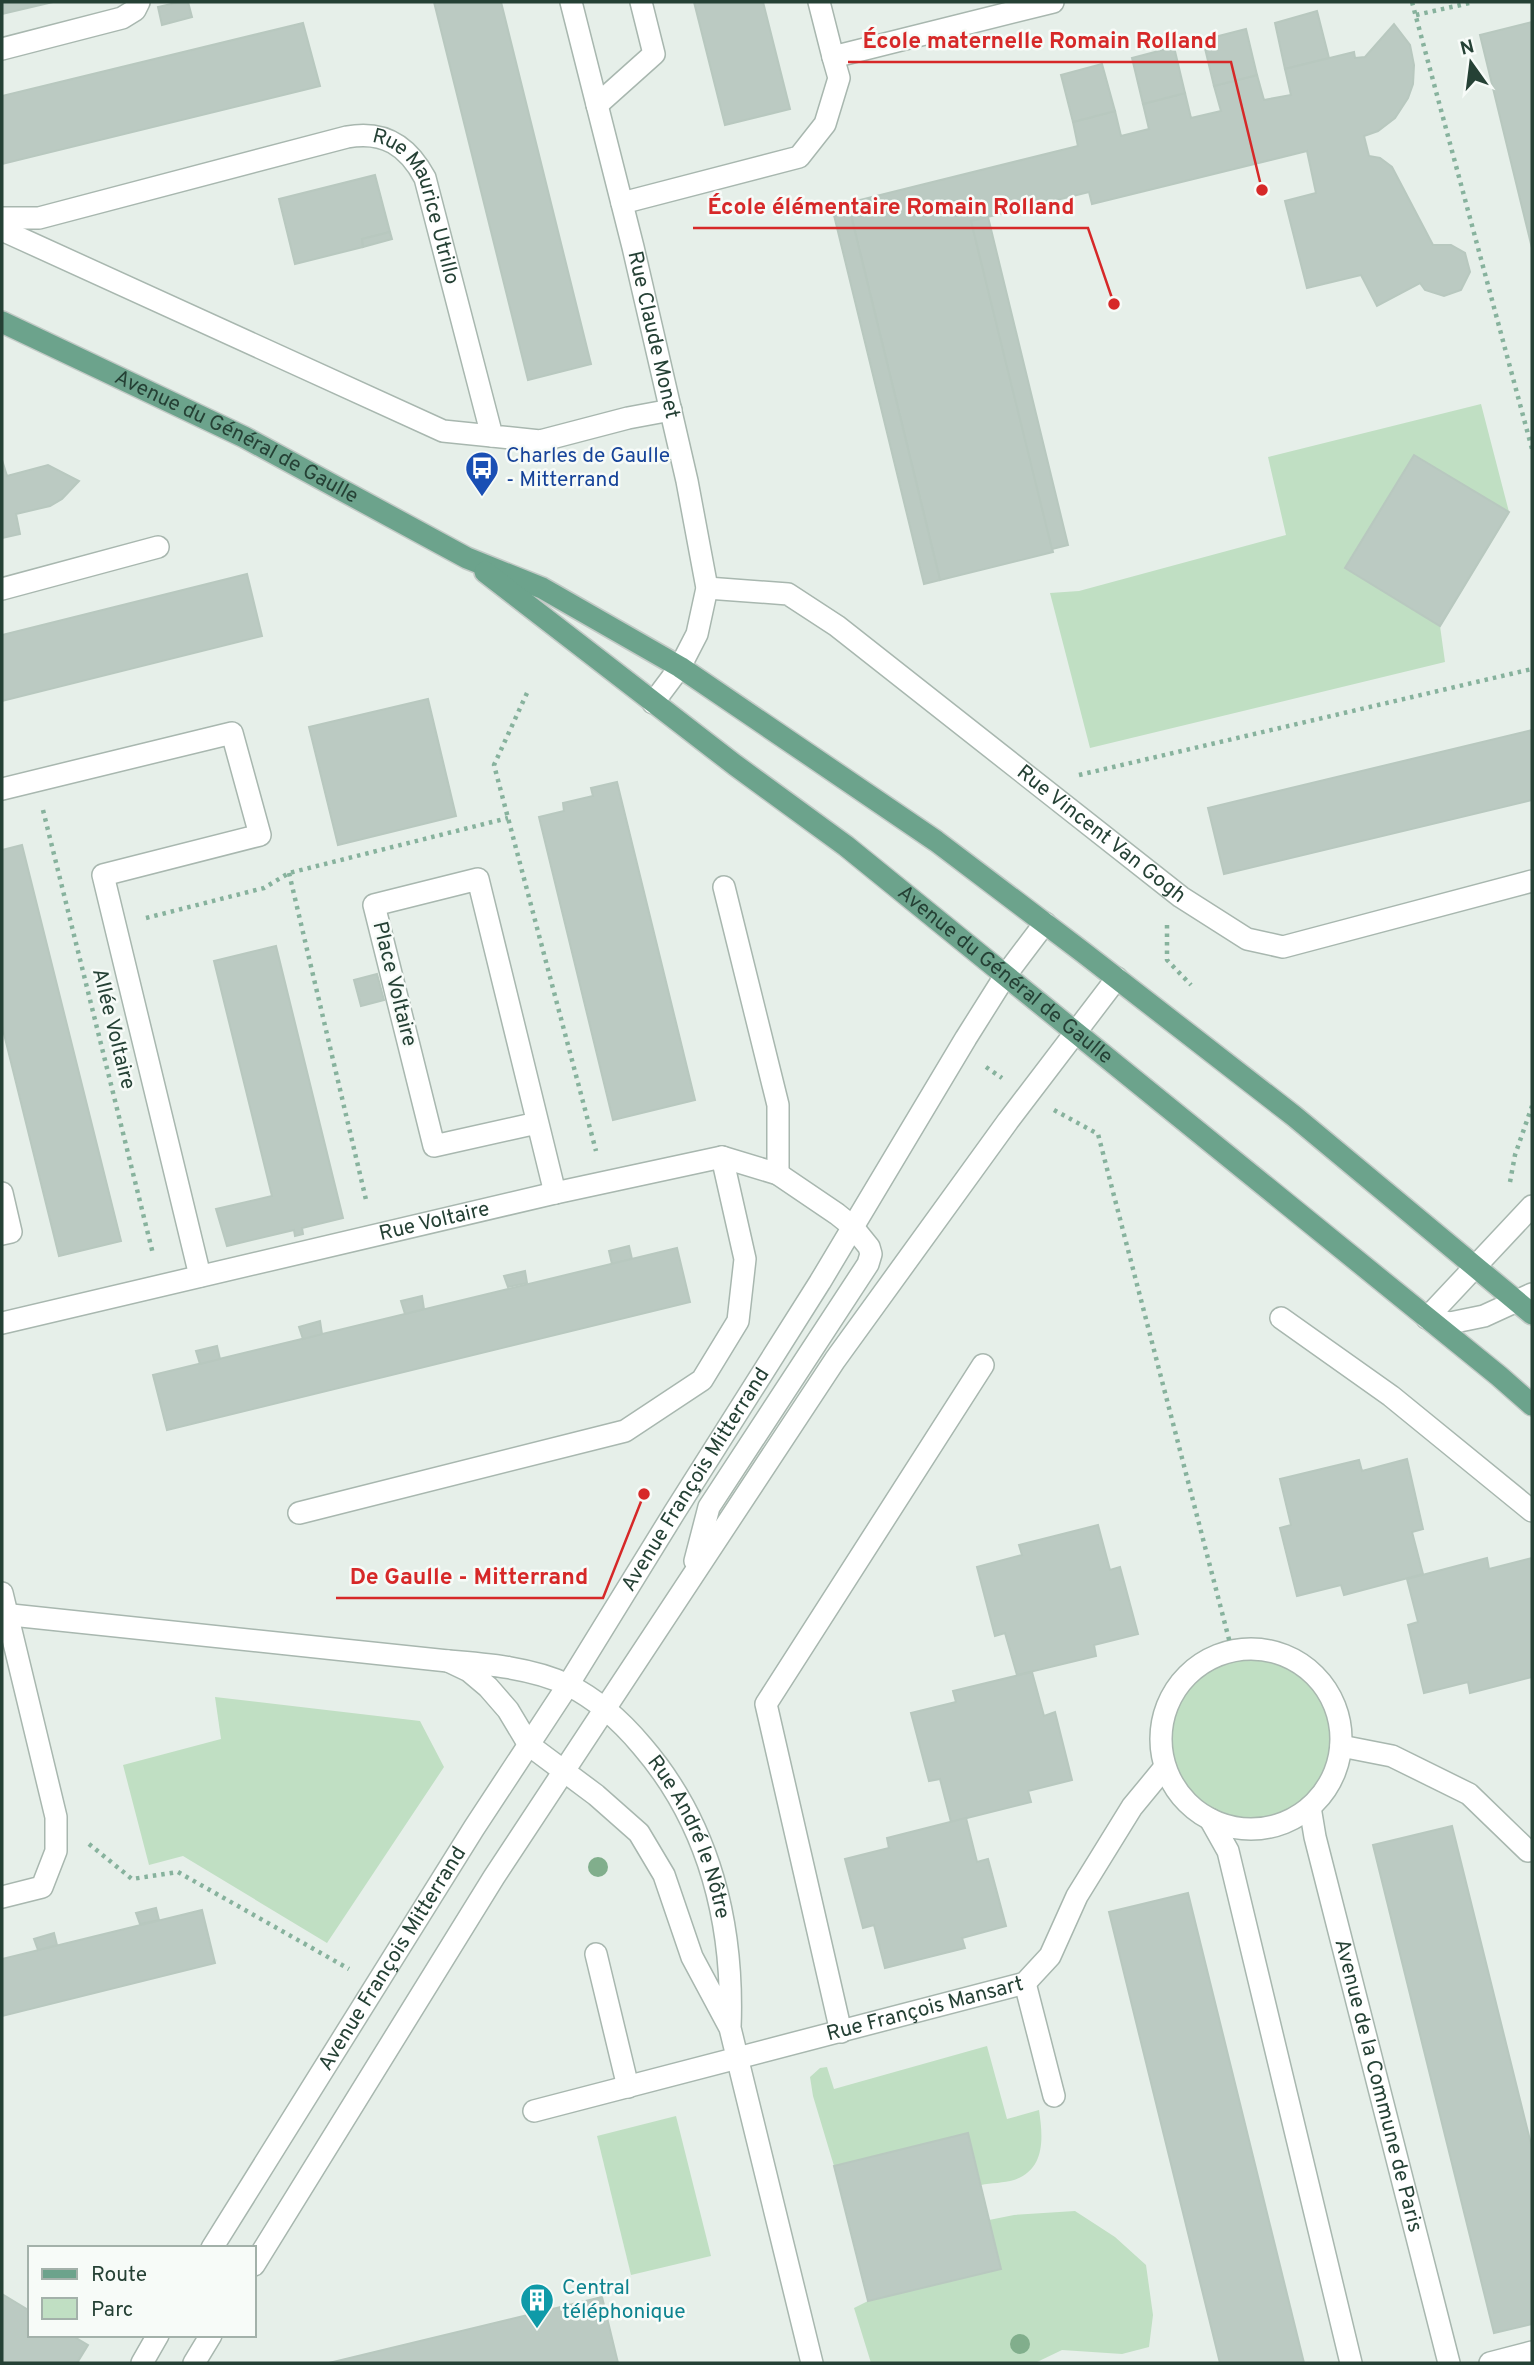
<svg xmlns="http://www.w3.org/2000/svg" width="1534" height="2365" viewBox="0 0 1534 2365" font-family="Overpass,sans-serif">
<style>
.green{fill:#c0dfc3}
.building{fill:#bbcac2;stroke:#b8c8bf;stroke-width:2}
.lines{fill:none;stroke-linecap:round;stroke-linejoin:round}
.minor-casing{stroke:#a8b7af;stroke-width:24}
.major-casing{stroke:#c2cac6;stroke-width:24}
.path{stroke:#87b29d;stroke-width:4.5;stroke-dasharray:3.5 5;stroke-linecap:butt}
.minor{stroke:#fff;stroke-width:21}
.major{stroke:#6ca38c;stroke-width:21}
.tree{fill:#81ae8c}
.labels{text-anchor:middle;dominant-baseline:central;stroke-width:5;stroke-linejoin:round;paint-order:stroke}
.street-label{font-size:21px;fill:#254135;stroke:#f7fbf8}
.transit-label{font-size:21px;fill:#164399;stroke:#f7fbf8;text-anchor:start}
.culture-label{font-size:21px;fill:#0d838f;stroke:#f7fbf8;text-anchor:start}
.leader{fill:none;stroke:#d62828;stroke-width:2.5}
.callout-dot{fill:#d62828;stroke:#f7fbf8;stroke-width:2.5}
.callout-label{font-size:23px;text-anchor:middle;font-weight:bold;fill:#d62828;stroke:#f7fbf8;stroke-width:5;stroke-linejoin:round;paint-order:stroke}
</style>
<rect width="100%" height="100%" fill="#e6efe9"/>
<g class="green">
<path d="M1481 404 1509 512 1440 626 1445 662 1090 748 1050 593 1079 591 1286 535 1268 457Z"/>
<circle cx="1251" cy="1739" r="90"/>
<path d="M215 1697 420 1721 444 1767 327 1943 183 1856 149 1865 123 1765 221 1739Z"/>
<path d="M987 2046 1007 2119 1039 2110C1043 2137 1046 2169 1014 2180 1004 2183 991 2183 981 2185L968 2133 834 2166 813 2096 810 2077 820 2068 827 2067 834 2089Z"/>
<path d="M676 2116 711 2256 631 2275 597 2136Z"/>
<path d="M1075 2211 1115 2237 1146 2265 1153 2315 1149 2347 1122 2354 1062 2350 1035 2363H871L854 2308 868 2301 1000 2269 989 2220 1014 2215Z"/>
</g>
<g class="building">
<path d="M2 2H53L2 14Z"/>
<path d="M180 2H188L192 17 162 25 158 7Z"/>
<path d="M434 2H501L591 364 528 380Z"/>
<path d="M694 2H763L790 109 725 125Z"/>
<path d="M1317 11 1329 58 1285 69 1275 23Z"/>
<path d="M1532 22V248L1480 35Z"/>
<path d="M303 23 320 86 2 164V96Z"/>
<path d="M1394 24 1410 45 1414 65 1413 84 1408 98 1395 118 1378 131 1364 136 1369 156 1380 158 1392 167 1433 245H1451L1465 253 1470 272 1461 290 1444 296 1425 290 1420 283 1377 306 1361 275 1307 288 1285 201 1316 193 1307 151 1092 204 1089 192 971 221 1053 552 940 580 848 203 1078 146 1073 122 1115 111 1121 136 1149 129 1143 104 1185 93 1191 118 1221 111 1214 86 1257 75 1264 100 1291 95 1285 69 1354 52 1355 58 1365 57Z"/>
<path d="M1246 29 1257 75 1214 86 1203 40Z"/>
<path d="M1174 47 1185 93 1143 104 1132 58Z"/>
<path d="M1102 64 1115 111 1073 122 1061 75Z"/>
<path d="M375 175 390 232 362 239 363 247 295 264 279 199Z"/>
<path d="M848 203 940 580 924 584 832 207Z"/>
<path d="M988 217 1068 545 1052 549 971 221Z"/>
<path d="M390 232 392 239 363 247 362 239Z"/>
<path d="M1414 455 1509 512 1440 626 1345 568Z"/>
<path d="M2 460 7 476 48 465 79 481 62 499 50 506 16 514 20 534 2 538Z"/>
<path d="M247 574 262 636 2 701V635Z"/>
<path d="M428 699 456 816 338 845 309 727Z"/>
<path d="M1532 730V800L1224 874 1208 808Z"/>
<path d="M617 782 695 1100 613 1120 539 817 564 811 563 803 593 796 591 788Z"/>
<path d="M22 845 121 1241 59 1256 2 1026V850Z"/>
<path d="M276 946 343 1218 302 1228 303 1234 295 1236 294 1230 227 1246 216 1209 272 1196 214 961Z"/>
<path d="M377 974 384 1000 361 1006 354 980Z"/>
<path d="M629 1246 632 1259 612 1264 609 1251Z"/>
<path d="M677 1248 690 1302 167 1430 153 1375Z"/>
<path d="M525 1271 527 1283 508 1287 504 1276Z"/>
<path d="M422 1296 424 1309 405 1314 401 1301Z"/>
<path d="M320 1321 322 1334 303 1339 299 1327Z"/>
<path d="M217 1346 220 1359 200 1364 196 1351Z"/>
<path d="M1407 1459 1423 1529 1412 1532 1423 1574 1344 1595 1341 1585 1297 1596 1280 1528 1291 1525 1280 1479 1359 1460 1362 1471Z"/>
<path d="M1098 1525 1110 1570 1120 1567 1138 1634 1094 1645 1096 1656 1017 1675 1005 1633 995 1636 977 1567 1022 1555 1019 1545Z"/>
<path d="M1487 1558 1489 1569 1532 1558V1677L1470 1693 1468 1682 1424 1693 1408 1625 1418 1622 1407 1579Z"/>
<path d="M1032 1672 1044 1716 1055 1712 1072 1780 1028 1791 1031 1802 951 1822 940 1779 929 1781 911 1713 956 1702 953 1691Z"/>
<path d="M966 1818 977 1862 988 1859 1006 1926 962 1938 965 1948 885 1968 874 1925 863 1928 845 1859 889 1848 887 1838Z"/>
<path d="M1452 1826 1532 2148V2324L1494 2333 1373 1845Z"/>
<path d="M1188 1893 1304 2363H1220L1109 1912Z"/>
<path d="M156 1908 159 1920 140 1924 136 1913Z"/>
<path d="M202 1910 215 1963 2 2016V1959Z"/>
<path d="M54 1933 57 1945 38 1950 34 1939Z"/>
<path d="M968 2133 1001 2269 868 2301 834 2166Z"/>
<path d="M2 2294 30 2311V2335H71L88 2345 77 2363H2Z"/>
<path d="M602 2297 618 2363H329Z"/>
</g>
<g class="lines">
<g class="minor-casing">
<g id="minor">
<path id="s1" d="M571 2 633 247 687 481 707 588 697 634 680 667 653 703"/>
<path d="M819 2 833 57 1053 2"/>
<path d="M2 49 122 18 135 10 139 2"/>
<path d="M597 105 654 54 641 2"/>
<path d="M622 203 799 157 825 124 839 78 833 57"/>
<path id="s2" d="M2 218H39L347 137C384 130 408 146 425 178L492 436 540 441 628 418 671 410"/>
<path d="M2 230 443 431 492 436"/>
<path id="s3" d="M707 588 788 594 837 626 1181 897 1247 939 1283 947 1532 881"/>
<path d="M2 589 158 547"/>
<path d="M2 789 232 733 260 835 103 875 200 1276"/>
<path d="M724 887 778 1105V1174"/>
<path d="M537 1123 434 1146 374 905 478 879 555 1193"/>
<path d="M2 1193 11 1232 2 1234"/>
<path d="M1281 1318 1391 1396 1532 1511"/>
<path d="M1427 1318 1532 1206"/>
<path d="M1427 1318 1450 1323 1484 1316 1532 1294"/>
<path id="s4" d="M2 1323 555 1193 722 1157 778 1174 837 1214 852 1226 869 1247 871 1254 868 1264 709 1507 695 1561"/>
<path d="M299 1513 625 1431 702 1380 738 1321 745 1259 722 1157"/>
<path d="M2 1593 56 1817V1851L42 1887 2 1897"/>
<path d="M2 1614 448 1661"/>
<circle cx="1251" cy="1739" r="90"/>
<path d="M1341 1746 1392 1756 1469 1794 1528 1851"/>
<path id="s5" d="M1310 1807 1315 1837 1449 2363"/>
<path d="M1210 1819 1228 1851 1351 2363"/>
<path d="M596 1954 628 2087"/>
<path d="M1025 1983 1054 2096"/>
<path id="s6" d="M730 2028 692 1957 664 1875 639 1833 596 1795 529 1745 508 1710 488 1687 469 1671 448 1661C487 1664 533 1668 568 1685 596 1699 622 1722 642 1746 710 1825 734 1925 730 2028L812 2363"/>
<path d="M841 2032 766 1704 983 1365"/>
<path id="s7" d="M534 2111 1025 1983 1050 1956 1077 1896 1132 1807 1165 1767"/>
<path id="s8" d="M212 2248 474 1828 568 1685 674 1513 820 1282 966 1038 1005 976 1045 923"/>
<path d="M254 2265 494 1877 835 1360 1008 1121 1117 978"/>
<path d="M142 2363 158 2335"/>
<path d="M194 2363 211 2335"/>
<path d="M1490 2363 1532 2352"/>
</g>
</g>
<g class="major-casing">
<g id="major">
<path id="s9" d="M2 322 244 437 467 558 542 588 680 667 936 841 1084 953 1294 1116 1532 1314"/>
<path id="s10" d="M485 572 735 765 846 846 1499 1376 1532 1405"/>
</g>
</g>
<g class="path">
<path d="M1412 2 1532 449"/>
<path d="M1416 15 1474 2"/>
<path d="M527 693 494 765 596 1151"/>
<path d="M1079 775 1532 669"/>
<path d="M43 810 153 1254"/>
<path d="M289 873 367 1204"/>
<path d="M146 918 264 888 289 873 508 818"/>
<path d="M1167 925V960L1191 985"/>
<path d="M986 1067 1002 1078"/>
<path d="M1054 1110 1098 1134 1232 1651"/>
<path d="M1510 1182 1515 1155 1532 1106"/>
<path d="M89 1844 132 1879 178 1872 349 1969"/>
</g>
<use href="#minor" class="minor"/>
<use href="#major" class="major"/>
</g>
<g class="tree">
<circle cx="598" cy="1867" r="10"/>
<circle cx="1020" cy="2344" r="10"/>
</g>
<defs>
<g id="bus-pin" transform="scale(1.75)"><path d="M0 17L-7.5 6A9.5 9.5 0 1 1 7.5 6Z" fill="#1a4fb4" stroke="#f7fbf8"/><path d="M-5-6H5V4H4V6H2V4H-2V6H-4V4H-5ZM-3.5-4V0h7V-4ZM-3.5 1.2v1.5H-2V1.2ZM2 1.2v1.5H3.5V1.2Z" fill="#fff"/></g>
<g id="building-pin" transform="scale(1.75)"><path d="M0 17L-7.5 6A9.5 9.5 0 1 1 7.5 6Z" fill="#0f9aa8" stroke="#f7fbf8"/><path d="M-4-6H4V6H1V3H-1V6H-4ZM-2.5-4.3h1.7v1.8h-1.7ZM.8-4.3h1.7v1.8H.8ZM-2.5-1h1.7V.8h-1.7ZM.8-1h1.7V.8H.8Z" fill="#fff"/></g>
</defs>
<g fill-rule="evenodd">
<use href="#bus-pin" x="482" y="468"/>
<use href="#building-pin" x="537" y="2300"/>
</g>
<g class="labels">
<g class="street-label">
<text stroke="none"><textPath href="#s2" startOffset="471">Rue Maurice Utrillo</textPath></text>
<text stroke="none"><textPath href="#s1" startOffset="343">Rue Claude Monet</textPath></text>
<text stroke="none"><textPath href="#s9" startOffset="261">Avenue du Général de Gaulle</textPath></text>
<text stroke="none"><textPath href="#s3" startOffset="476">Rue Vincent Van Gogh</textPath></text>
<text stroke="none"><textPath href="#s10" startOffset="658">Avenue du Général de Gaulle</textPath></text>
<text transform="translate(394 984) rotate(76)">Place Voltaire</text>
<text transform="translate(113 1029) rotate(76)">Allée Voltaire</text>
<text stroke="none"><textPath href="#s4" startOffset="444">Rue Voltaire</textPath></text>
<text stroke="none"><textPath href="#s8" startOffset="908">Avenue François Mitterrand</textPath></text>
<text stroke="none"><textPath href="#s6" startOffset="800">Rue André le Nôtre</textPath></text>
<text stroke="none"><textPath href="#s8" startOffset="341">Avenue François Mitterrand</textPath></text>
<text stroke="none"><textPath href="#s7" startOffset="404">Rue François Mansart</textPath></text>
<text stroke="none"><textPath href="#s5" startOffset="287">Avenue de la Commune de Paris</textPath></text>
</g>
<g class="transit-label">
<text x="506" y="456">Charles de Gaulle<tspan x="506" dy="24">- Mitterrand</tspan></text>
</g>
<g class="culture-label">
<text x="562" y="2288">Central<tspan x="562" dy="24">téléphonique</tspan></text>
</g>
</g>
<path class="leader" d="M1262 190L1231 62H848M1114 304L1088 228H693M644 1494L603 1598H336"/>
<g class="callout-dot">
<circle cx="1262" cy="190" r="7"/>
<circle cx="1114" cy="304" r="7"/>
<circle cx="644" cy="1494" r="7"/>
</g>
<g class="callout-label">
<text x="1040" y="48">École maternelle Romain Rolland</text>
<text x="891" y="214">École élémentaire Romain Rolland</text>
<text x="469" y="1584">De Gaulle - Mitterrand</text>
</g>
<rect width="1534" height="2365" fill="none" stroke="#254135" stroke-width="7"/>
<rect x="28" y="2246" width="228" height="91" fill="#f7fbf8" stroke="#a3b1aa" stroke-width="2"/>
<rect x="42" y="2269" width="35" height="10" fill="#6ca38c" stroke="#a3b1aa" stroke-width="2"/>
<text x="91" y="2281" font-size="21" fill="#254135">Route</text>
<rect x="42" y="2298" width="35" height="21" fill="#c0dfc3" stroke="#a3b1aa" stroke-width="2"/>
<text x="91" y="2316" font-size="21" fill="#254135">Parc</text>
<g transform="translate(1471 63) rotate(346)" stroke="#f7fbf8" stroke-width="5" paint-order="stroke">
<path d="M0-5L12 26L0 18L-12 26Z" fill="#254135"/>
<text y="-10" font-size="19" font-weight="bold" text-anchor="middle" fill="#254135">N</text>
</g>
</svg>
